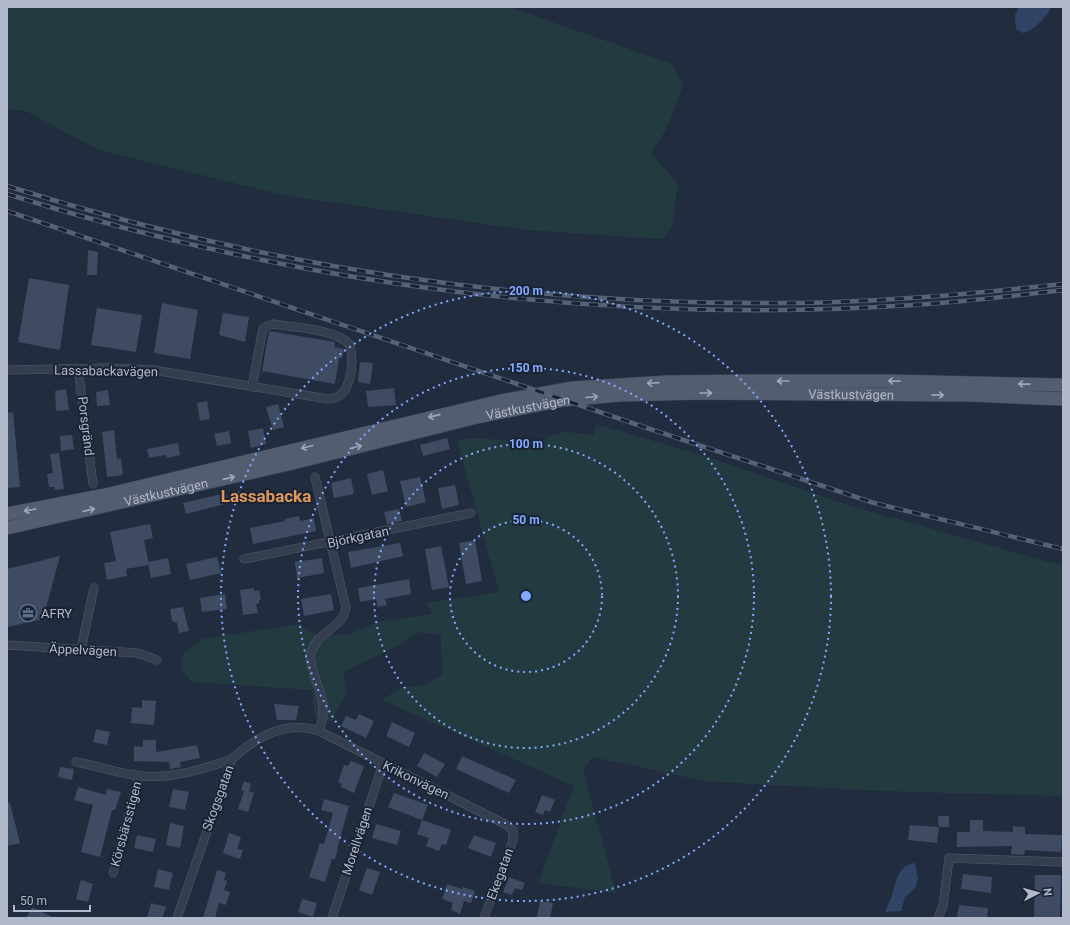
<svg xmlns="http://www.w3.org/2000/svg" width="1070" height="925" viewBox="0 0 1070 925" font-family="Roboto,sans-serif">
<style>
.green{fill:#233b40}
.water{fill:#314466}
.building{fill:#3f4b62}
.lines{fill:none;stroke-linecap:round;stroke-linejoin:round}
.minor-casing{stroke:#535c6d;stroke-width:9}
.primary-casing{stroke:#3e4758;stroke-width:14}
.minor{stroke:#353e4f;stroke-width:8}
.primary{stroke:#535d6f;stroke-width:13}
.rail-casing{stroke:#566277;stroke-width:4.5}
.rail{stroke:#1a2334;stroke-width:3;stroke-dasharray:9;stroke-linecap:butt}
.oneway{stroke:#9ea7b8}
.ring{fill:none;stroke:#81aaff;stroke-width:2;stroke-dasharray:2 4}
.labels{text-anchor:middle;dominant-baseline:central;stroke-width:4;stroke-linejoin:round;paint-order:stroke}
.street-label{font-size:13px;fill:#b1b9ca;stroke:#1a2334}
.poi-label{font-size:13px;fill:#b1b9ca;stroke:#1a2334;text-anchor:start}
.district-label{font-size:17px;font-weight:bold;fill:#e09a56;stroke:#1a2334}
.centre{fill:#81aaff;stroke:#1a2334;stroke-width:2}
.ring-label{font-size:12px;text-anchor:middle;font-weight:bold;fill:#81aaff;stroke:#1a2334;stroke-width:4;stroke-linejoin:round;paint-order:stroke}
</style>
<rect width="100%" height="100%" fill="#212c3f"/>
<g class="green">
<path d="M7 7H509L672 64 683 85 668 126 651 153 678 184 672 226 662 239 527 230 288 196 99 150 26 111 7 109Z"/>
<path d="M596 424 708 457 854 507 1063 566V796L881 791 704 781 593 757 583 769 616 893 538 883 574 786 382 700 401 688 424 685 442 675 441 635 419 632 401 644 343 672 347 691 332 722 315 717 312 690 192 682 181 669 183 654 202 639 299 624 317 635H347L378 622 433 614 426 603 499 592 457 440 478 438 509 441 522 437 541 442C557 428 574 432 594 436Z"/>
</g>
<g class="water">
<path d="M1019 7H1051C1047 17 1033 31 1023 33L1016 29 1015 15Z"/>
<path d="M915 863 918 879 915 888 905 897 901 911 885 912C887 905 892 898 893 891 897 878 899 865 915 863Z"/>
</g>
<g class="building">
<path d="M88 250 98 252 97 275H87Z"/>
<path d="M29 278 69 285 60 350 18 342Z"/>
<path d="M162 303 198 310 190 359 154 353Z"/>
<path d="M97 308 142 315 136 352 91 345Z"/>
<path d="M223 313 249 317 245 342 219 335Z"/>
<path d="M269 331 335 342 334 347 344 349 342 358H339L335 384 262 371Z"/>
<path d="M360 362 373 363 370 384 358 382Z"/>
<path d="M394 388 396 405 368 407 366 391Z"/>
<path d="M66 389 69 410 56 411 55 391Z"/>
<path d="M108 390 110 405 97 406 96 392Z"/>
<path d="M207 401 210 419 200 421 197 403Z"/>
<path d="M278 404 284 427 273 430 266 407Z"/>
<path d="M13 412 20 487 7 488V413Z"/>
<path d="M263 428 266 444 251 448 248 431Z"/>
<path d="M114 430 117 459 121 458 123 475 107 477 102 432Z"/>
<path d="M229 431 231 443 217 446 214 434Z"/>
<path d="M72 435 74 449 61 451 60 436Z"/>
<path d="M447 438 450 449 423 456 420 445Z"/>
<path d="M178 443 180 455 167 458 166 455 149 458 147 449Z"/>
<path d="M59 453 64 489 55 490 54 487H49L47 474 53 473 50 454Z"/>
<path d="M383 470 388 491 372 495 367 474Z"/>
<path d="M420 477 426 502 406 507 400 481Z"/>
<path d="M351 478 354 494 334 498 331 483Z"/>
<path d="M455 485 459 505 442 509 438 488Z"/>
<path d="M226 493 229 503 186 514 183 503Z"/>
<path d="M399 509 402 521 387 524 384 512Z"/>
<path d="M299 516 300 521 314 518 316 531 253 544 250 528 285 521V519Z"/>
<path d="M150 524 153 538 144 540 149 565 126 569 127 576 107 580 104 563 116 561 110 532Z"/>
<path d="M475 540 482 581 466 584 459 543Z"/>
<path d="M400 543 403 556 351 568 348 552Z"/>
<path d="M441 546 449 587 432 590 425 549Z"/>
<path d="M60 556 43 619 7 627V569Z"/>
<path d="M217 557 221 573 190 580 186 564Z"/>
<path d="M168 558 171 574 151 578 148 562Z"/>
<path d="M322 558 324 573 297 578 295 562Z"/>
<path d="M409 579 411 594 385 599 387 605 378 607 376 599 360 602 358 588Z"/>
<path d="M254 588V591L259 590 261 599 259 600V603L256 604 258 613 243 615 240 590Z"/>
<path d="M225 594 227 609 202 612 200 598Z"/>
<path d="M331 594 334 610 304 616 301 599Z"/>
<path d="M183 607 189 631 179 633 177 623 172 621 170 609Z"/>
<path d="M142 700 156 701 154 725 131 723 132 707 142 708Z"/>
<path d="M274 704 299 706 296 720H277Z"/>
<path d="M359 714 374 721 366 738 341 726 346 716 356 720Z"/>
<path d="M392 722 415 733 409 747 386 736Z"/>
<path d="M96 729 110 732 107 745 93 742Z"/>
<path d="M143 740H156V752L197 745 200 758 180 762 181 767 170 769 169 762 134 761V746L143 747Z"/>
<path d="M424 753 445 764 437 777 417 766Z"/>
<path d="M462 756 516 780 509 793 456 769Z"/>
<path d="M351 761 364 766 354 793 341 787 342 784 338 782 344 765 348 766Z"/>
<path d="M60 767 74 769 72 780 58 777Z"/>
<path d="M244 781 251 784 249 791 254 793 248 812 238 809 244 791 241 790Z"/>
<path d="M78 787 106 795 107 789 121 792 115 810H112L100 857 81 852 93 805 74 800Z"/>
<path d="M173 789 189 792 185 810 169 807Z"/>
<path d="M394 793 428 805 422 820 388 807Z"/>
<path d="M542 795 555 800 550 812 545 810 543 815 535 812Z"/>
<path d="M324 799 349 806 337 849H338L335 859H332L325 882 309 877 320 843 324 844 333 813 321 810Z"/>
<path d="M7 803H10L20 843 7 846Z"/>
<path d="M938 816H949V827H939Z"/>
<path d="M422 820 451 830 446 845 442 844 439 851 426 846 429 838 417 834Z"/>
<path d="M970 820H983V831L1013 832V826L1025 827V834L1062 835 1061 852 1025 850 1024 855 1011 854 1012 846 957 847V832H970Z"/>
<path d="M170 823 184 826 180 848 166 845Z"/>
<path d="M376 824 401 831 397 845 372 838Z"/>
<path d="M910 825 939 827 937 843 908 840Z"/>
<path d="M229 833 241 837 237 849 243 850 240 859 223 853Z"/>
<path d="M137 835 156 839 153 852 134 848Z"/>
<path d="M474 835 496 843 491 857 468 848Z"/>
<path d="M367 868 380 872 372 895 359 890Z"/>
<path d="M158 869 173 873 169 890 154 887Z"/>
<path d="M217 870 226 873 224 880 227 881 224 890 230 892 226 905 219 903 215 918H203Z"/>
<path d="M963 874 992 877 991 893 961 889Z"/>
<path d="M1035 875H1061L1060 918H1034Z"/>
<path d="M509 877 525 883 522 890 515 888 512 895 503 892Z"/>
<path d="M81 880 93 884 88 902 76 899Z"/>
<path d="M447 884 462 889 463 887 475 891 471 903 464 901 460 914 451 910 453 903 442 899Z"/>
<path d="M302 899 317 903 313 917 298 912Z"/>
<path d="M540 901 553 903 550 918H537Z"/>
<path d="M151 903 166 907 162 918H147Z"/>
<path d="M959 905 988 908 987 918H957Z"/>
<path d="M32 907 54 918H26Z"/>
</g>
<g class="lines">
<g class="minor-casing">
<g id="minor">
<path d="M78 368 93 484"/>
<path d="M7 370 108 368 153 370 328 399C352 400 354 362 350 345 337 329 292 327 272 324L263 328 252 387"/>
<path d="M315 477 346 608C342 630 317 629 310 656 313 687 331 697 319 731"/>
<path d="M244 559 471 513"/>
<path d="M7 645 138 653 157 660"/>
<path d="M81 649 94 588"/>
<path d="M76 762C98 766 120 774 142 776 172 779 204 769 232 759"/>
<path d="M113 873 139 776"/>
<path d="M177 918 232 759C255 737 286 720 319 731L505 824 513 830V840L484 918"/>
<path d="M332 918 383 764"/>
<path d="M938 918 943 906 949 858 1063 862"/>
</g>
</g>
<g class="primary-casing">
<g id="primary">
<path d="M7 514 105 495 501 401 573 388 667 382 756 381H887L1063 385"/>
<path id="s1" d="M7 528 297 462 477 417 563 400 620 395 699 393 970 395 1063 399"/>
</g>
</g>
<use href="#minor" class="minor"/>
<use href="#primary" class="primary"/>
<g class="rail-casing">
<g id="rail">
<path d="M7 186C260 266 514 305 779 303 874 303 969 294 1063 284"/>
<path d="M7 194C299 286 607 325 913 305 963 302 1013 296 1063 290"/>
<path d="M7 211 641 426 874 503 1063 549"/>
</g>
</g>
<use href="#rail" class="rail"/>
</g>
<defs><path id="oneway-shaft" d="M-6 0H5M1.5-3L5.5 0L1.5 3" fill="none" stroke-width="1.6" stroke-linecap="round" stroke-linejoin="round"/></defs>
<g class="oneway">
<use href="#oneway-shaft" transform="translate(783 381) rotate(180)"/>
<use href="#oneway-shaft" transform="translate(894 381) rotate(-179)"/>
<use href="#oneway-shaft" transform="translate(653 383) rotate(177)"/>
<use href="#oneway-shaft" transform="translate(1024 384) rotate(-179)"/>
<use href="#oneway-shaft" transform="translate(706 393)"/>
<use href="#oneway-shaft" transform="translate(938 395) rotate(1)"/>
<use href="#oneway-shaft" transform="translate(592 397) rotate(-5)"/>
<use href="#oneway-shaft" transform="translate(434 416) rotate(167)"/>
<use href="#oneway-shaft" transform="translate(307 447) rotate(166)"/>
<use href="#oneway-shaft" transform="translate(356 447) rotate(-14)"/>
<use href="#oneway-shaft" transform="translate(229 478) rotate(-13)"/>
<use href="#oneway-shaft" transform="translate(30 510) rotate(170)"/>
<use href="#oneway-shaft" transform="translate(89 510) rotate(-13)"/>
</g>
<g class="ring">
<circle cx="526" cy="596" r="76"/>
<circle cx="526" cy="596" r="152"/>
<circle cx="526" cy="596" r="228"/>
<circle cx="526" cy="596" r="305"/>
</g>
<defs>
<g id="office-ring" transform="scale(0.9)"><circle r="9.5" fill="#1a2334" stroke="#5c6f8a" stroke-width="1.5"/><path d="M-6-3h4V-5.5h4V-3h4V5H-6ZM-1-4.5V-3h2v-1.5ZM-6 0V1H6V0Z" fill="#5c6f8a"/></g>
</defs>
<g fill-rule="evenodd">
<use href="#office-ring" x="28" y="613"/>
</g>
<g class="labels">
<g class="street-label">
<text transform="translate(106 371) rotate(1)">Lassabackavägen</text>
<text stroke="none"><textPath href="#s1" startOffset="859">Västkustvägen</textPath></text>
<text stroke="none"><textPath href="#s1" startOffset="535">Västkustvägen</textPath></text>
<text transform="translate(86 426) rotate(83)">Porsgränd</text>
<text stroke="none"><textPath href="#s1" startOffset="163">Västkustvägen</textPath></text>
<text transform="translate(358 537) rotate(-12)">Björkgatan</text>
<text transform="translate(83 650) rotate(3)">Äppelvägen</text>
<text transform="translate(416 780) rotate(26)">Krikonvägen</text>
<text transform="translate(218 798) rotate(-70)">Skogsgatan</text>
<text transform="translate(126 824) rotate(-75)">Körsbärsstigen</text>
<text transform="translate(357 841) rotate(-72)">Morellvägen</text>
<text transform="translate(500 874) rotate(-70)">Ekegatan</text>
</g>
<g class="poi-label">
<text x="41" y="613">AFRY</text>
</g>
<g class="district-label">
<text x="266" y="496">Lassabacka</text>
</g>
</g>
<circle cx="526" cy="596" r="6" class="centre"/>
<g class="ring-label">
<text x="526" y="295">200 m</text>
<text x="526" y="372">150 m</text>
<text x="526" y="448">100 m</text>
<text x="526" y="524">50 m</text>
</g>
<rect width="1070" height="925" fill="none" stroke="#b1b9ca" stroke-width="16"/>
<g transform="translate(1038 893) rotate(84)" stroke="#1a2334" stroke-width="3" paint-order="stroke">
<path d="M0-3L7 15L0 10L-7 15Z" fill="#b1b9ca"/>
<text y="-6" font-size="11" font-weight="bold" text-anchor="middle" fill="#b1b9ca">N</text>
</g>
<path d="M14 905v6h76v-6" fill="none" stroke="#b1b9ca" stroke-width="2"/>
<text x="20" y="905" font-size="12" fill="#b1b9ca" stroke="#1a2334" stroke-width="3" paint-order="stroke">50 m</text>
</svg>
